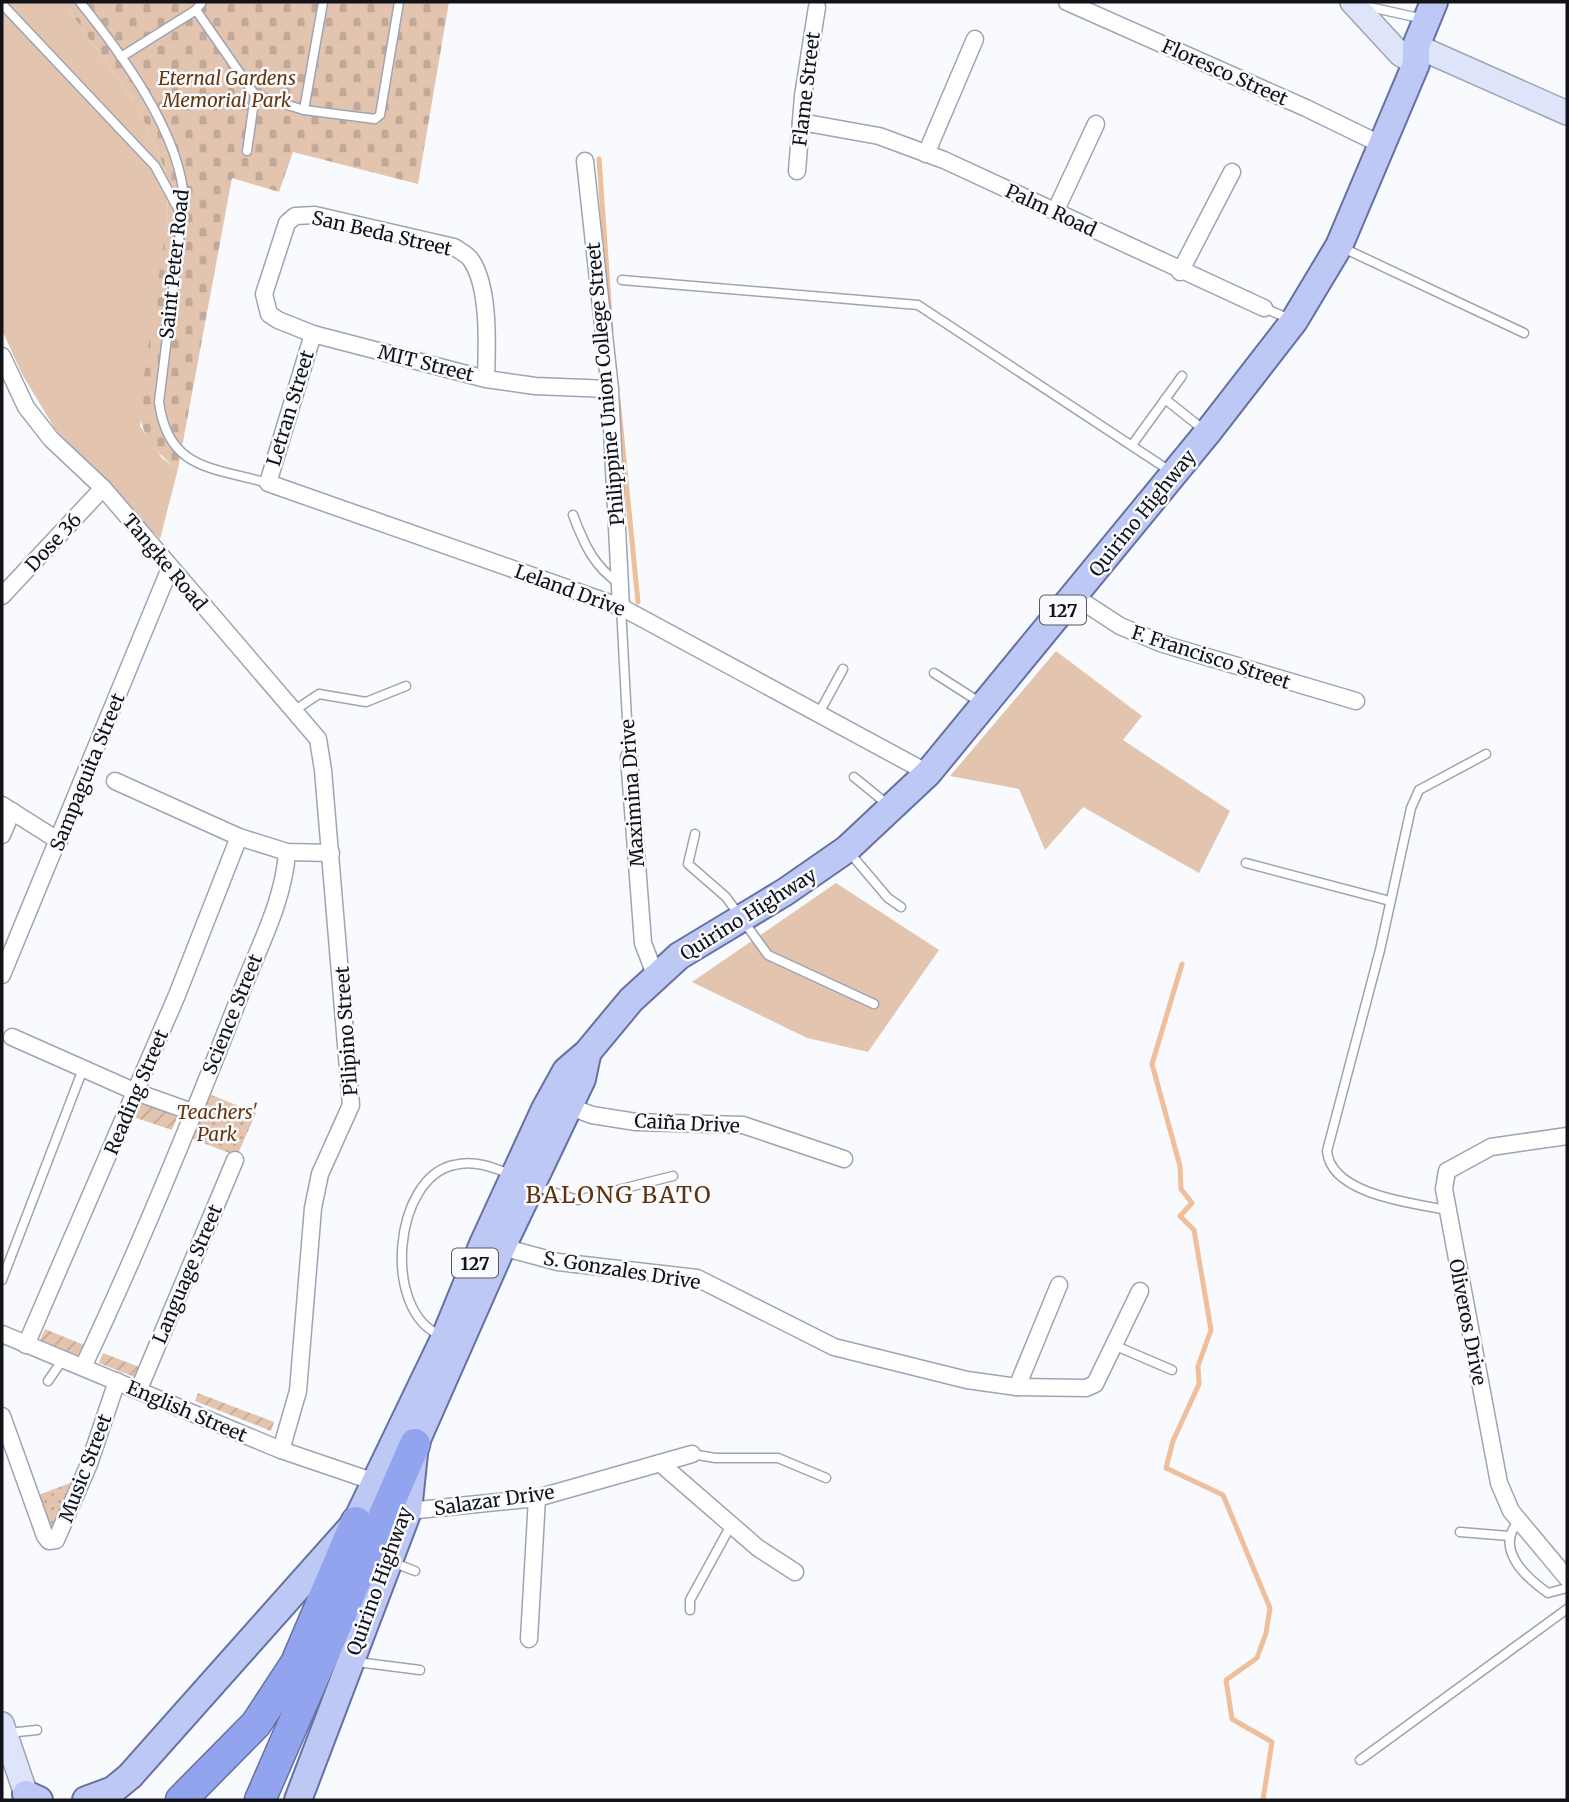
<svg xmlns="http://www.w3.org/2000/svg" width="1569" height="1802" viewBox="0 0 1569 1802" font-family="Merriweather,serif">
<style>
.grass{fill:#e3c5af}
.cemetery{fill:url(#cemetery-stones)}
.park{fill:url(#park-dots)}
.garden{fill:url(#garden-furrows)}
.lines{fill:none;stroke-linecap:round;stroke-linejoin:round}
.stream{stroke:#efbe9a;stroke-width:5}
.lane-casing{stroke:#9fa4b4;stroke-width:11}
.street-casing{stroke:#9fa4b4;stroke-width:19}
.secondary-casing{stroke:#9fa4b4;stroke-width:26}
.primary-casing{stroke:#6571a3;stroke-width:30}
.highway-casing{stroke:#6571a3;stroke-width:33}
.lane{stroke:#fff;stroke-width:8}
.street{stroke:#fff;stroke-width:16}
.secondary{stroke:#dee4fa;stroke-width:23}
.primary{stroke:#bec8f4;stroke-width:26}
.highway{stroke:#92a4ed;stroke-width:30}
.labels{text-anchor:middle;dominant-baseline:central;stroke-width:5;stroke-linejoin:round;paint-order:stroke}
.shield{fill:#f9fafe;stroke:#57585e;stroke-width:2}
.shield-label{font-size:18px;font-weight:bold;fill:#121319}
.street-label{font-size:19px;fill:#121319;stroke:#f9fafe}
.park-label{font-size:19px;font-style:italic;fill:#65370d;stroke:#f9fafe}
.quarter-label{font-size:23px;letter-spacing:2px;fill:#5e330c;stroke:#f9fafe}
</style>
<defs>
<pattern id="cemetery-stones" width="16" height="16" patternUnits="userSpaceOnUse" patternTransform="scale(1.75)"><rect width="16" height="16" fill="#e3c5af"/><path d="M2 7V4a2 2 0 0 1 4 0v3zM10 15v-3a2 2 0 0 1 4 0v3z" fill="#c2a896"/></pattern>
<pattern id="park-dots" width="8" height="8" patternUnits="userSpaceOnUse" patternTransform="scale(1.75)"><rect width="8" height="8" fill="#e3c5af"/><path d="M2 2h.1M6 6h.1" fill="none" stroke="#c2a896" stroke-width="1.8" stroke-linecap="round"/></pattern>
<pattern id="garden-furrows" width="10" height="10" patternUnits="userSpaceOnUse" patternTransform="scale(1.75)"><rect width="10" height="10" fill="#e3c5af"/><path d="M-1 1l2-2M0 10L10 0M9 11l2-2" fill="none" stroke="#c2a896"/></pattern>
</defs>
<rect width="100%" height="100%" fill="#f9fafe"/>
<g class="grass">
<path d="M2 2H63L138 107 166 172 168 213 140 426 162 458 178 469 160 539 55 429 22 374 2 330Z"/>
<path d="M1056 651 1142 716 1123 740 1230 811 1199 873 1083 807 1045 850 1019 789 950 776Z"/>
<path d="M836 883 939 950 868 1052 807 1038 692 982Z"/>
</g>
<path class="cemetery" d="M63 2H449L418 184 293 152 279 192 232 178 178 469C157 454 141 436 139 410L168 213 166 172 138 107Z"/>
<g class="park">
<path d="M204 1092 256 1113 237 1156 185 1136Z"/>
<path d="M70 1483 50 1539 33 1497Z"/>
</g>
<g class="garden">
<path d="M138 1102 178 1116 172 1130 133 1117Z"/>
<path d="M45 1329 84 1345 79 1356 40 1340Z"/>
<path d="M103 1353 142 1368 137 1378 99 1363Z"/>
<path d="M198 1393 274 1422 271 1431 195 1401Z"/>
</g>
<g class="lines">
<g class="stream">
<path d="M599 159 611 330"/>
<path d="M618 399 638 602"/>
<path d="M1182 964 1152 1064 1180 1166 1181 1189 1192 1203 1180 1216 1194 1230 1211 1330 1198 1366 1199 1384 1173 1441 1166 1468 1223 1495 1270 1608 1266 1633 1257 1658 1226 1680 1232 1719 1272 1742 1263 1800"/>
</g>
<g class="lane-casing">
<g id="lane">
<path d="M80 2C121 53 181 134 184 201L159 402C168 470 212 467 268 483"/>
<path d="M2 4 155 166 182 216"/>
<path d="M1365 6 1424 19"/>
<path d="M196 10 255 95 304 110 375 119 380 115 399 2"/>
<path d="M121 57 196 10 202 2"/>
<path d="M304 110 323 2"/>
<path d="M247 151 255 95"/>
<path d="M1341 247 1524 333"/>
<path d="M622 280 918 305 1170 471"/>
<path d="M1264 308 1290 319"/>
<path d="M1165 399 1204 430"/>
<path d="M1132 445 1182 376"/>
<path d="M573 515C584 544 594 567 620 584"/>
<path d="M621 607 629 757"/>
<path d="M934 673 981 703"/>
<path d="M295 710 319 694 366 702 406 686"/>
<path d="M819 713 843 669"/>
<path d="M854 777 887 804"/>
<path d="M695 834 688 864 726 897 768 955 874 1004"/>
<path d="M849 852 888 898 901 907"/>
<path d="M1246 863 1390 901"/>
<path d="M534 1186 578 1200 673 1176"/>
<path d="M1447 1210C1413 1203 1331 1195 1327 1151L1380 950 1411 808 1419 790 1486 754"/>
<path d="M2 1280 83 1069"/>
<path d="M440 1335C382 1311 393 1178 454 1165 475 1160 493 1167 512 1175"/>
<path d="M1116 1346 1172 1370"/>
<path d="M48 1381 64 1358"/>
<path d="M692 1454 715 1458H778L826 1478"/>
<path d="M1519 1521C1494 1548 1525 1577 1548 1593L1567 1588"/>
<path d="M1460 1532 1509 1536"/>
<path d="M392 1562 415 1571"/>
<path d="M690 1610V1600L731 1525"/>
<path d="M357 1662 420 1670"/>
<path d="M8 1733 37 1730"/>
<path d="M1360 1760 1567 1609"/>
</g>
</g>
<g class="street-casing">
<g id="street">
<path d="M1067 2 1306 108 1382 145"/>
<path d="M801 122 879 136 944 160 1264 308"/>
<path d="M926 154 975 39"/>
<path d="M585 161 610 389 621 607"/>
<path d="M797 171 803 96 817 7"/>
<path d="M1055 212 1096 124"/>
<path d="M1180 272 1232 172"/>
<path d="M313 334 268 483 621 607 928 773"/>
<path d="M2 356 26 407 51 439 103 488 318 739 323 770 351 1105 320 1174 313 1208 298 1391 281 1450"/>
<path d="M486 379C487 347 490 287 471 260 467 254 460 251 454 247L315 215 295 216 287 223 264 294 269 314 278 320 313 334 486 379 535 386 610 389"/>
<path d="M2 596 103 488"/>
<path d="M1074 596 1120 626 1163 644 1356 701"/>
<path d="M629 757 643 943 656 977"/>
<path d="M115 781 239 837 287 852 331 853"/>
<path d="M2 805 59 841"/>
<path d="M2 835 12 811"/>
<path d="M2 975 170 568"/>
<path d="M12 1037 136 1092 192 1112"/>
<path d="M568 1106 592 1115 636 1122 743 1125 844 1159"/>
<path d="M1567 1136 1491 1147 1447 1171 1444 1189 1499 1483 1511 1511 1567 1578"/>
<path d="M502 1247 558 1262 697 1278 834 1347 967 1380 1017 1387 1086 1388 1095 1384 1140 1291"/>
<path d="M2 1334 281 1450 375 1482"/>
<path d="M26 1345 177 995 239 837"/>
<path d="M83 1367C141 1245 192 1119 241 993 258 948 284 901 287 852"/>
<path d="M1017 1387 1059 1285"/>
<path d="M139 1389 235 1160"/>
<path d="M2 1416 45 1536 49 1541 56 1540 89 1464 117 1381"/>
<path d="M660 1463 758 1548 795 1572"/>
<path d="M408 1511 537 1498 692 1454"/>
<path d="M529 1639 537 1498"/>
</g>
</g>
<g class="secondary-casing">
<g id="secondary">
<path d="M1352 2 1400 54 1416 64"/>
<path d="M1416 46 1567 113"/>
<path d="M2 1724 28 1800"/>
</g>
</g>
<g class="primary-casing">
<g id="primary">
<path d="M26 1794 39 1800"/>
<path d="M86 1800 113 1790 130 1776 356 1522 445 1337 483 1244 545 1109 566 1071 587 1053 631 1000 679 956 785 892 847 849 928 773 1208 432 1294 321 1339 246 1416 64V46L1434 2"/>
<path d="M298 1800 408 1511 415 1444 502 1247 582 1079 587 1055"/>
</g>
</g>
<g class="highway-casing">
<g id="highway">
<path d="M181 1800 256 1724 296 1663 356 1522"/>
<path d="M260 1800 415 1444"/>
</g>
</g>
<use href="#lane" class="lane"/>
<use href="#street" class="street"/>
<use href="#secondary" class="secondary"/>
<use href="#primary" class="primary"/>
<use href="#highway" class="highway"/>
</g>
<g class="labels">
<g class="shield">
<rect x="1040" y="595.5" width="46" height="29" rx="5"/>
<rect x="452" y="1248.5" width="46" height="29" rx="5"/>
</g>
<g class="shield-label">
<text x="1063" y="610">127</text>
<text x="475" y="1263">127</text>
</g>
<g class="street-label">
<text transform="translate(1225 72) rotate(24)">Floresco Street</text>
<text transform="translate(806 89) rotate(-83)">Flame Street</text>
<text transform="translate(1051 210) rotate(25)">Palm Road</text>
<text transform="translate(382 233) rotate(13)">San Beda Street</text>
<text transform="translate(174 264) rotate(-84)">Saint Peter Road</text>
<text transform="translate(426 363) rotate(14)">MIT Street</text>
<text transform="translate(605 384) rotate(-95)">Philippine Union College Street</text>
<text transform="translate(290 408) rotate(-73)">Letran Street</text>
<text transform="translate(1142 513) rotate(-51)">Quirino Highway</text>
<text transform="translate(53 542) rotate(-47)">Dose 36</text>
<text transform="translate(165 562) rotate(50)">Tangke Road</text>
<text transform="translate(570 590) rotate(20)">Leland Drive</text>
<text transform="translate(1211 657) rotate(18)">F. Francisco Street</text>
<text transform="translate(87 772) rotate(-68)">Sampaguita Street</text>
<text transform="translate(632 793) rotate(-94)">Maximina Drive</text>
<text transform="translate(748 914) rotate(-32)">Quirino Highway</text>
<text transform="translate(232 1014) rotate(-68)">Science Street</text>
<text transform="translate(346 1031) rotate(-94)">Pilipino Street</text>
<text transform="translate(136 1092) rotate(-67)">Reading Street</text>
<text transform="translate(687 1123) rotate(3)">Caiña Drive</text>
<text transform="translate(622 1270) rotate(9)">S. Gonzales Drive</text>
<text transform="translate(187 1274) rotate(-67)">Language Street</text>
<text transform="translate(1468 1322) rotate(79)">Oliveros Drive</text>
<text transform="translate(187 1411) rotate(23)">English Street</text>
<text transform="translate(85 1468) rotate(-69)">Music Street</text>
<text transform="translate(494 1500) rotate(-8)">Salazar Drive</text>
<text transform="translate(379 1581) rotate(-70)">Quirino Highway</text>
</g>
<g class="park-label">
<text x="227" y="78">Eternal Gardens<tspan x="227" dy="22">Memorial Park</tspan></text>
<text x="217" y="1112">Teachers'<tspan x="217" dy="22">Park</tspan></text>
</g>
<g class="quarter-label">
<text x="619" y="1194">BALONG BATO</text>
</g>
</g>
<rect width="1569" height="1802" fill="none" stroke="#121319" stroke-width="7"/>
</svg>
